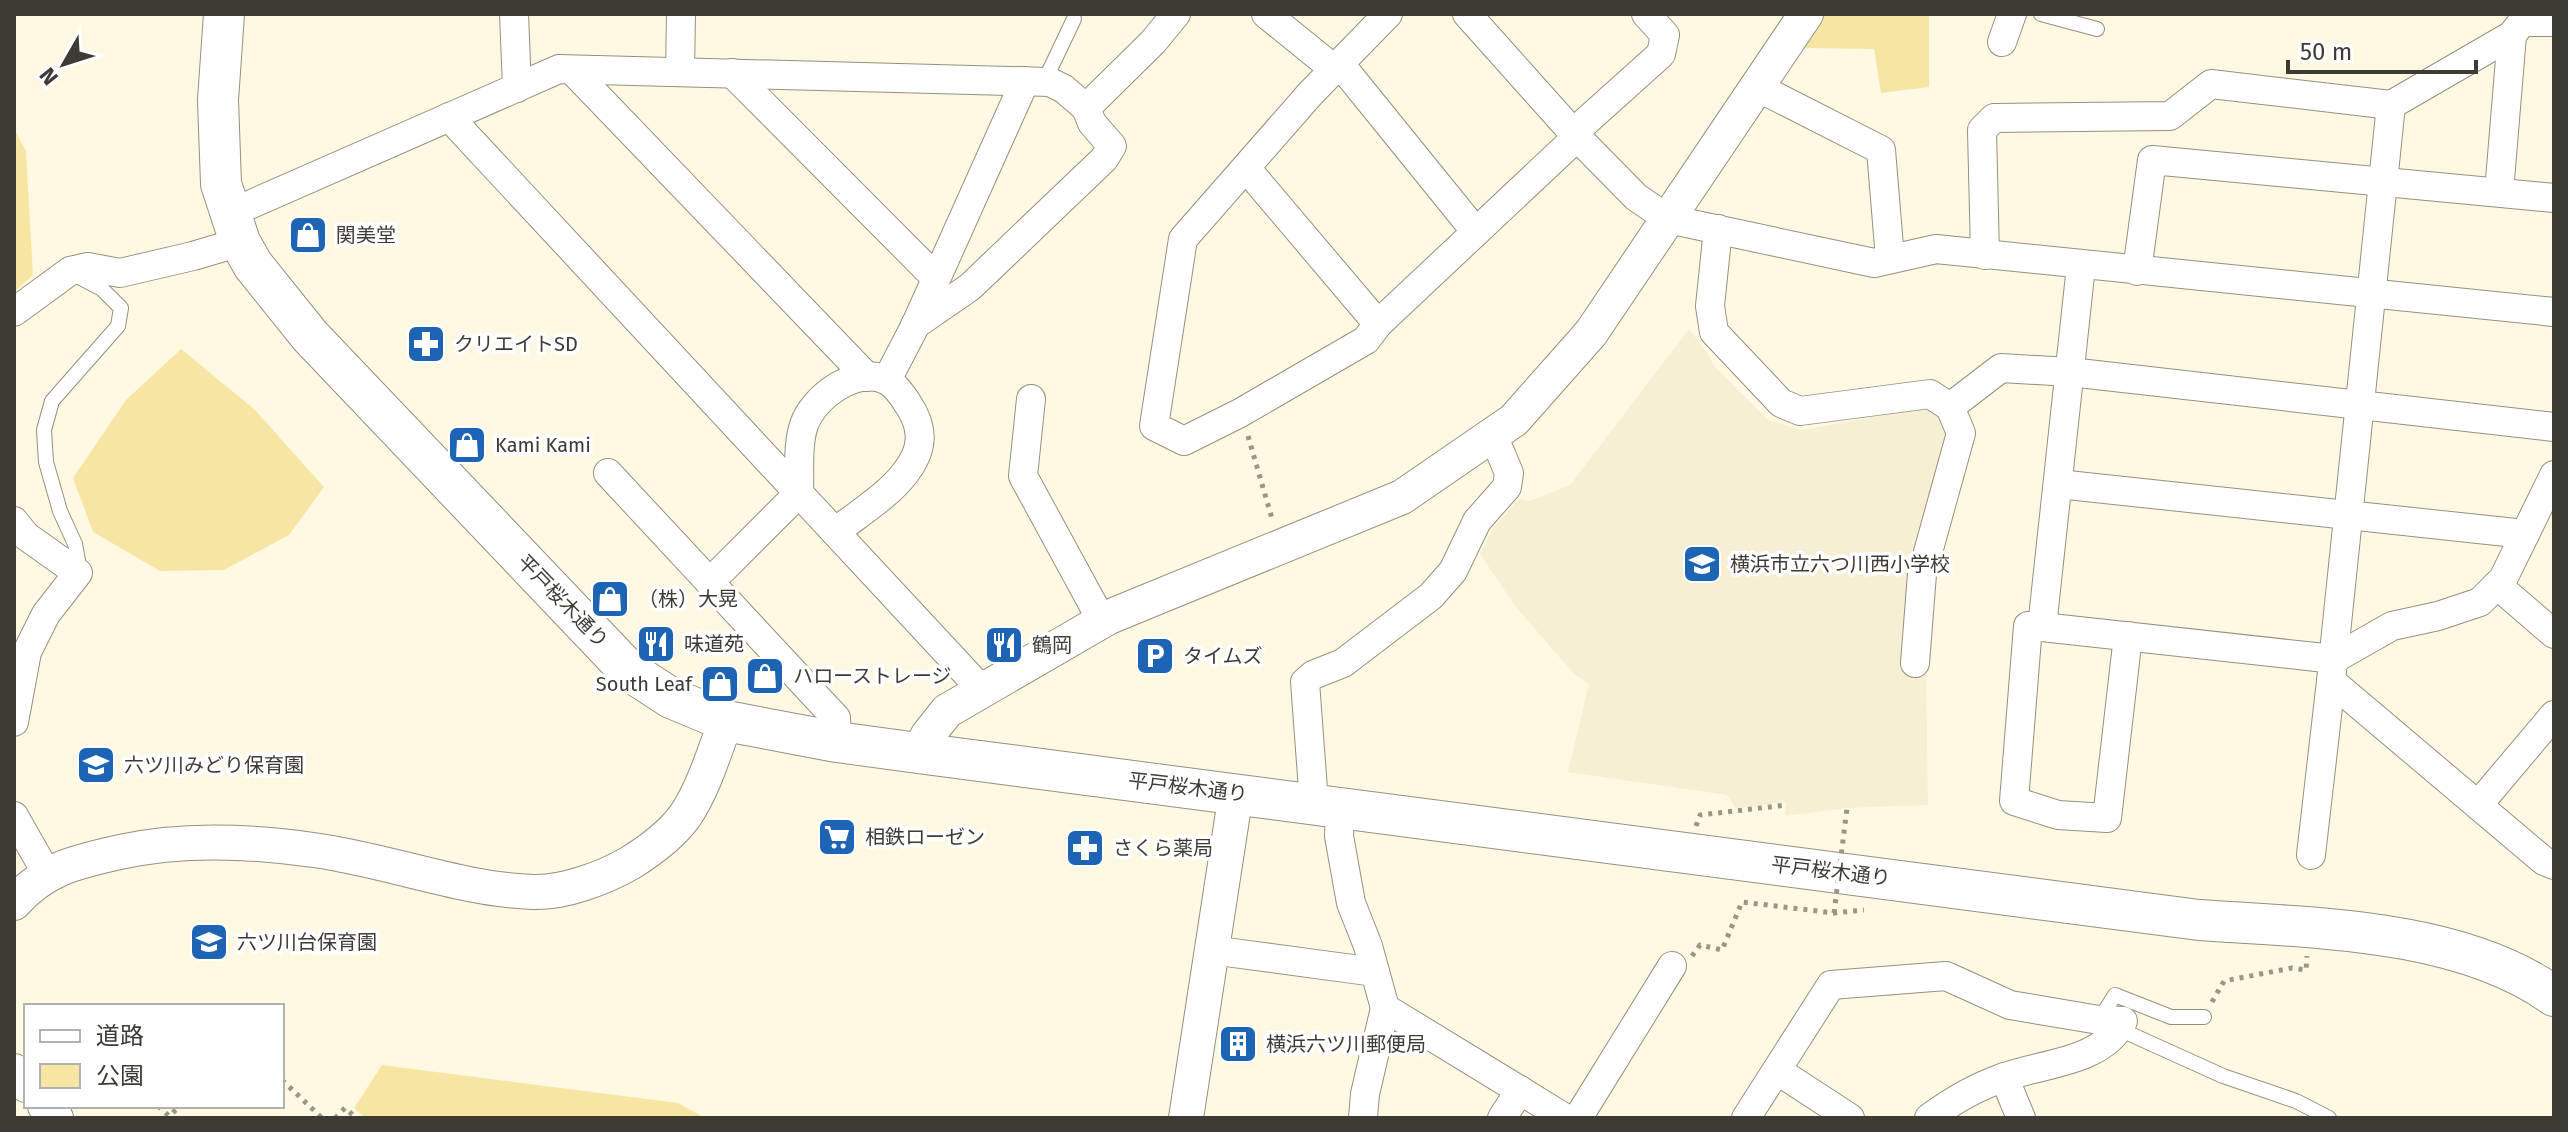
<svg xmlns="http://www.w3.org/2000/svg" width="2568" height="1132" viewBox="0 0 2568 1132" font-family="'Fira Sans','Noto Sans JP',sans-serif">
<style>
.built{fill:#f6efd3}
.green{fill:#f7e6a3}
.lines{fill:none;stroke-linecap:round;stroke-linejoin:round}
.service-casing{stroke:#95907d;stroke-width:16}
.minor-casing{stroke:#95907d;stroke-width:30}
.tertiary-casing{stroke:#95907d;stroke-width:36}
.secondary-casing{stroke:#95907d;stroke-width:42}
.path{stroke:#999687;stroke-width:5;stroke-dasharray:4 6;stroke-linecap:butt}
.service{stroke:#fff;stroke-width:14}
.minor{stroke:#fff;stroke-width:28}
.tertiary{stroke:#fff;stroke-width:34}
.secondary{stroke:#fff;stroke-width:40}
.path-bridge{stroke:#999687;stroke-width:5;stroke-dasharray:4 6;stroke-linecap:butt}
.labels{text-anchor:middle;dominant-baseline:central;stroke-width:7;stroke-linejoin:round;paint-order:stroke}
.poi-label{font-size:20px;fill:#3d3b33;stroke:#fff;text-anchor:start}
.street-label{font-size:20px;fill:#3d3b33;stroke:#fff}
</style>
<rect width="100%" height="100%" fill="#fff9e4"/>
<path class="built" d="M1689 329 1708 354 1714 366 1768 420 1801 430 1925 408 1934 409 1954 432 1933 502 1926 666 1928 805 1847 808 1785 816 1786 802 1736 808 1727 795 1568 772 1589 684 1574 674 1516 607 1480 554 1493 528 1519 499 1530 501 1570 485Z"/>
<g class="green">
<path d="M1822 14H1929V87L1881 93 1874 49 1804 48Z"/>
<path d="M14 129 26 151 33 275 14 292Z"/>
<path d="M181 349 254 409 324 487 289 535 224 570 160 571 93 532 73 478 126 400Z"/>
<path d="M382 1065 678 1103 705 1118H365L354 1108Z"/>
</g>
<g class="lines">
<g class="service-casing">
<g id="service">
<path d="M2041 14 2097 29"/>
<path d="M1044 82 1074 19"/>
<path d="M73 274 102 289 121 308 118 326 52 401 44 430 46 462 60 511 75 544 79 566 78 572"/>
<path d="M2099 1020 2115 995 2171 1017H2204"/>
<path d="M2119 1029 2223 1076 2296 1101 2329 1118"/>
</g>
</g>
<g class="minor-casing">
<g id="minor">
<path d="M514 14 517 88"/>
<path d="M1266 14 1334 69"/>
<path d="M1388 14 1310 94 1183 239 1154 426 1184 441 1240 413 1366 340 1378 324 1577 137"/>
<path d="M1467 14 1577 137 1636 197 1668 219 1874 263 1936 249 2554 312"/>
<path d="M2002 42 2012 14"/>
<path d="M1340 64 1476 232"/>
<path d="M572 70 867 377"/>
<path d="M680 72 681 14"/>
<path d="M732 73 936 278"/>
<path d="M1757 87 1881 150 1890 259"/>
<path d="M2391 105 2331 681 2544 861 2554 865"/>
<path d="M449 117 982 690"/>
<path d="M1573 133 1661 54 1665 35 1646 14"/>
<path d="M1246 168 1378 324"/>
<path d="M2499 192 2512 35"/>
<path d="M231 213 559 69 1050 82 1064 89 1086 108 1153 42 1176 14"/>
<path d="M1718 229 1710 306 1714 332 1781 403 1800 411 1930 394 1950 407 1961 433 1922 574 1915 663"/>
<path d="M1985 255 1982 130 1994 118 2170 116 2211 84 2391 105 2512 35 2522 22H2554"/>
<path d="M2137 271 2152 160 2554 198"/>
<path d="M14 312 70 271 88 267 120 273 193 256 240 242"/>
<path d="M915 325 970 287 1104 159 1112 146 1092 123 1086 108"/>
<path d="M887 380 915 326 1025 81"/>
<path d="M1031 399 1023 476 1102 621"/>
<path d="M1950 407 2001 368 2070 372 2554 427"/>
<path d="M608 473 836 718 837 742"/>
<path d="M2058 484 2525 534"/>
<path d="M14 521 26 536 78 573 46 614 27 652 14 722"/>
<path d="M710 582 799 493C800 472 797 445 804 425 813 397 858 364 888 381 896 386 903 396 908 404 924 428 924 448 906 472 888 496 858 514 835 532"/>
<path d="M2497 585 2554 634"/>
<path d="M2042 627 2081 266"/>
<path d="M2128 636 2107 818 2058 815 2014 801 2028 626 2042 627 2334 659 2392 626 2438 616 2480 602 2503 579 2554 475"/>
<path d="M1314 803 1305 682 1313 675 1343 663 1431 596 1453 571 1477 521 1507 487 1509 473 1493 435"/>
<path d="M2478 805 2554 715"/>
<path d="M1340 807 1339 836 1351 903 1368 946 1385 1008 1365 1094 1363 1118"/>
<path d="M14 816 47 874"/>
<path d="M2311 855 2331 681"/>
<path d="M1211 950 1375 972"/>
<path d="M1385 1008 1565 1118"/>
<path d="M1778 1071 1850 1118"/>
<path d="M2004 1077 2021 1118"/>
<path d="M1502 1118 1520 1090"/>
<path d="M1578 1118 1672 966"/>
<path d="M1746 1118 1831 985 1946 976 2010 1005 2099 1020 2123 1021C2103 1062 2044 1063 2005 1077 1978 1086 1952 1101 1929 1118"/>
</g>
</g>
<g class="tertiary-casing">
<g id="tertiary">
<path d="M918 753 928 735 947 711 1109 617 1402 497 1514 420 1591 333 1806 14"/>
<path d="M14 903C45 868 76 862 120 852 182 838 250 841 313 850 384 859 462 890 533 892 564 893 604 878 630 863 651 850 671 835 685 816 704 788 714 752 726 721"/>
<path d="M14 1071 26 1085"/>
<path d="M45 1106 56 1118"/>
<path d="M1186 1118 1236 793"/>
</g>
</g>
<g class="secondary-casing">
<path id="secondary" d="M224 14 218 100 221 184 240 242 253 265 310 336 628 670 671 698 726 721 837 742 918 753 2199 920C2312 928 2459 928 2554 996"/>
</g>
<g class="path">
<path d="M1248 436 1273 522"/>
<path d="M1696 826 1700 815 1787 805"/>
<path d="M1692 956 1700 945 1722 950 1742 902 1834 913 1864 910"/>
<path d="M2212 1002 2224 981 2292 968 2306 970 2307 956"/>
<path d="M282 1080 322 1118"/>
<path d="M158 1106 169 1116 180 1106"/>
<path d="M335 1118 345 1108 356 1118"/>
</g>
<use href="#service" class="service"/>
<use href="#minor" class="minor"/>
<use href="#tertiary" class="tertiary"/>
<use href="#secondary" class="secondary"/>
<path class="path-bridge" d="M1834 913 1847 808"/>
</g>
<defs>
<g id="shop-square" transform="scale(2)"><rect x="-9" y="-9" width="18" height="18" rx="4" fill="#1e64b4" stroke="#fff"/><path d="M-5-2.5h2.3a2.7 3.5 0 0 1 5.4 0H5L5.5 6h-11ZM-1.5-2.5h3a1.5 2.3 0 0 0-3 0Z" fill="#fff"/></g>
<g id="pharmacy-square" transform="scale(2)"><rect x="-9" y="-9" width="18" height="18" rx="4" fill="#1e64b4" stroke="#fff"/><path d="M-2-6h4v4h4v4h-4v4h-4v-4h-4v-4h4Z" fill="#fff"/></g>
<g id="school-square" transform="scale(2)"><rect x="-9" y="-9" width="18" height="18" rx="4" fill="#1e64b4" stroke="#fff"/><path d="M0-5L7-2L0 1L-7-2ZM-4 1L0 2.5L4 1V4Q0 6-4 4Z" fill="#fff"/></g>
<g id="restaurant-square" transform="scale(2)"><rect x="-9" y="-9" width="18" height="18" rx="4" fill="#1e64b4" stroke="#fff"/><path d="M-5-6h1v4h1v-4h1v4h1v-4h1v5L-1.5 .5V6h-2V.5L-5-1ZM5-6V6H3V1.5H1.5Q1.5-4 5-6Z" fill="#fff"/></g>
<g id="parking-square" transform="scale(2)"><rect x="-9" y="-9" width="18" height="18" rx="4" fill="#1e64b4" stroke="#fff"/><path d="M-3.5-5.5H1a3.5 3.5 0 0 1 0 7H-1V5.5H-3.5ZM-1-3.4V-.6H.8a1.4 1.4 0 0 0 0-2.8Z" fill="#fff"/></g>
<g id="supermarket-square" transform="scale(2)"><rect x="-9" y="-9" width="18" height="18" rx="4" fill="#1e64b4" stroke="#fff"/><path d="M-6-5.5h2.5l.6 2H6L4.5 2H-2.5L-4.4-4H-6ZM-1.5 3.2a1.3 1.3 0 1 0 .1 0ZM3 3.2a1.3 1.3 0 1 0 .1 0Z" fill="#fff"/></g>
<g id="building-square" transform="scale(2)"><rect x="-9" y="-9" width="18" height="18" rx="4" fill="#1e64b4" stroke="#fff"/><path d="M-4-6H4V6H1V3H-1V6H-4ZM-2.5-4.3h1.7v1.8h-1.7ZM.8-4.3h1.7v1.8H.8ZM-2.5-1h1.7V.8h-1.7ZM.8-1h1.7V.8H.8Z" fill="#fff"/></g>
</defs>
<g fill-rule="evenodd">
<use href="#shop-square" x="308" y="235"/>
<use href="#pharmacy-square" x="426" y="344"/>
<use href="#shop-square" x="467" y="445"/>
<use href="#school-square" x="1702" y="564"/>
<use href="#shop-square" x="610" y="599"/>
<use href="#restaurant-square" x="656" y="644"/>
<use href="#restaurant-square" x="1004" y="645"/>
<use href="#parking-square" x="1155" y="656"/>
<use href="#shop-square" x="765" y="676"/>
<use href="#shop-square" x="720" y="684"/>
<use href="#school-square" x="96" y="765"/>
<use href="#supermarket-square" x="837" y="837"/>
<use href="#pharmacy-square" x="1085" y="848"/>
<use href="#school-square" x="209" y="942"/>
<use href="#building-square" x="1238" y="1044"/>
</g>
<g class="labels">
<g class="poi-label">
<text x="336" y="235">関美堂</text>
<text x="454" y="344">クリエイトSD</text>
<text x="495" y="445">Kami Kami</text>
<text x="1730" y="564">横浜市立六つ川西小学校</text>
<text x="638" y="599">（株）大晃</text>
<text x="684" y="644">味道苑</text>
<text x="1032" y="645">鶴岡</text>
<text x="1183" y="656">タイムズ</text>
<text x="793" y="676">ハローストレージ</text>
<text x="692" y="684" text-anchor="end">South Leaf</text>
<text x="124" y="765">六ツ川みどり保育園</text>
<text x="865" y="837">相鉄ローゼン</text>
<text x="1113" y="848">さくら薬局</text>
<text x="237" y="942">六ツ川台保育園</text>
<text x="1266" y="1044">横浜六ツ川郵便局</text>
</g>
<g class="street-label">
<text transform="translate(563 601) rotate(46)">平戸桜木通り</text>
<text transform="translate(1188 787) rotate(7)">平戸桜木通り</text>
<text transform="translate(1831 871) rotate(7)">平戸桜木通り</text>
</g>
</g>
<rect width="2568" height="1132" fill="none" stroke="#3d3b33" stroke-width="32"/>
<rect x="24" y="1004" width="260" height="104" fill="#ffffff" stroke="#b1b1ad" stroke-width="2"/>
<rect x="40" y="1030" width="40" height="12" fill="#ffffff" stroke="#b1b1ad" stroke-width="2"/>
<text x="96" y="1044" font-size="24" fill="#3d3b33">道路</text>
<rect x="40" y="1064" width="40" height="24" fill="#f7e6a3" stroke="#b1b1ad" stroke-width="2"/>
<text x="96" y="1084" font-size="24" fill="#3d3b33">公園</text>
<g transform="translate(64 64) rotate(231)" stroke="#ffffff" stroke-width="6" paint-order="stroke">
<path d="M0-6L14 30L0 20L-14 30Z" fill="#3d3b33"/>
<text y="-12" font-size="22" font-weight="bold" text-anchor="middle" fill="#3d3b33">N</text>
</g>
<path d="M2288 60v12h188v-12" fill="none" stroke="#3d3b33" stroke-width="4"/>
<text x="2300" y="60" font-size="24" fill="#3d3b33" stroke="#ffffff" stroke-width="6" paint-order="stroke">50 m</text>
</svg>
